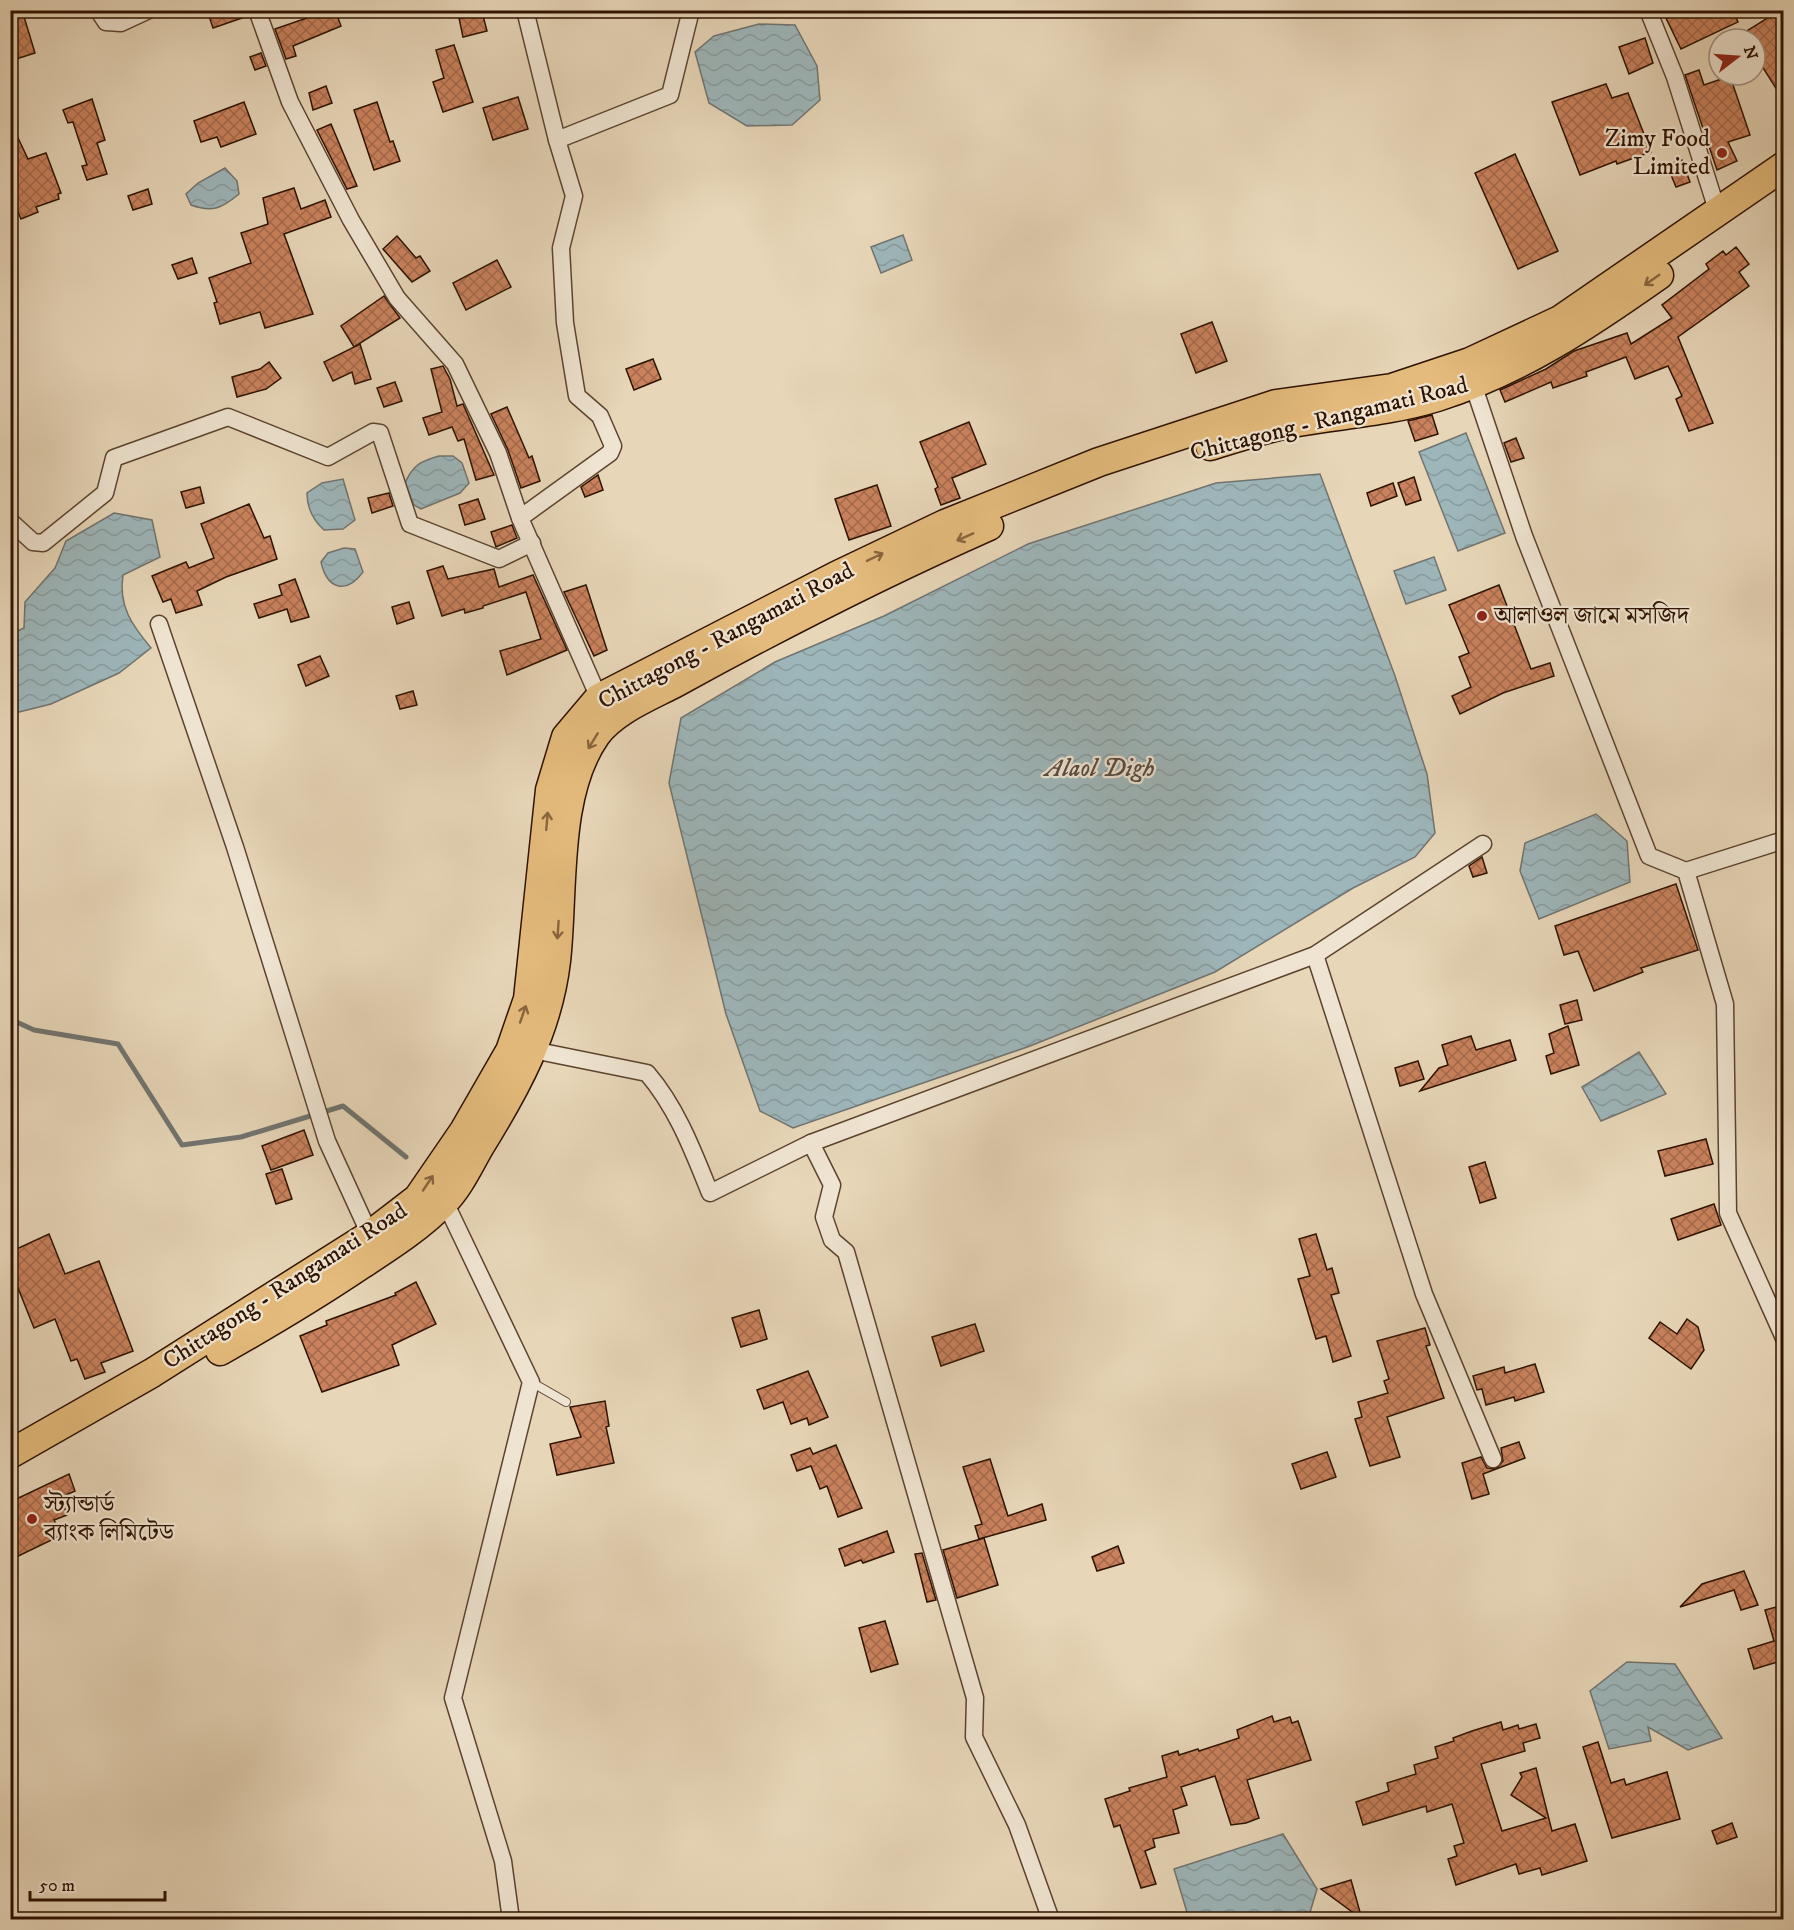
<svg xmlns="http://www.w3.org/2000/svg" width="1794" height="1930" viewBox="0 0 1794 1930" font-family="'IM FELL DW Pica','Noto Serif Bengali',serif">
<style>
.water{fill:url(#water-waves);stroke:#717470;stroke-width:1.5}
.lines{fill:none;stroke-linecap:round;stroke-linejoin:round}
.stream{stroke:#717470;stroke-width:5}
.building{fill:url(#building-cross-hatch);stroke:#2e1201;stroke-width:1.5}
.service-casing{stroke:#5c432f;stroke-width:10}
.minor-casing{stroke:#5c432f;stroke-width:19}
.trunk-casing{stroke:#2e1201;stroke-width:31}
.service{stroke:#efe4d1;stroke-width:8}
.minor{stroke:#efe4d1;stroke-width:16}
.trunk{stroke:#e4bb7c;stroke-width:28}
.oneway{stroke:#89663e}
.poi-dot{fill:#8f2418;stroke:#efe4d1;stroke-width:2}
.labels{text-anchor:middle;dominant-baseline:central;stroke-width:4.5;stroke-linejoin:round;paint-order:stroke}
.poi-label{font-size:24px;fill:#2e1201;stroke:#efe4d1;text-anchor:start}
.street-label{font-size:24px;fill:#2e1201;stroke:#efe4d1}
.water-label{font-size:26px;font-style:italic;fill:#554b42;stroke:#efe4d1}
</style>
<defs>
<pattern id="water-waves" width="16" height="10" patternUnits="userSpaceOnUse" patternTransform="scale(1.5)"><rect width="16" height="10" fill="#9db6ba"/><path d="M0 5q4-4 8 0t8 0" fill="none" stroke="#889b9e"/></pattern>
<pattern id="building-cross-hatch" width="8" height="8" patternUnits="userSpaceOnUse" patternTransform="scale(1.5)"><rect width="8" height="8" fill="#c9825d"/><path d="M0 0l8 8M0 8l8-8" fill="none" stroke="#a4694a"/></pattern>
</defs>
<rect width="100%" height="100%" fill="#e7d6b8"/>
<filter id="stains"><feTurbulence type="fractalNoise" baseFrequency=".00333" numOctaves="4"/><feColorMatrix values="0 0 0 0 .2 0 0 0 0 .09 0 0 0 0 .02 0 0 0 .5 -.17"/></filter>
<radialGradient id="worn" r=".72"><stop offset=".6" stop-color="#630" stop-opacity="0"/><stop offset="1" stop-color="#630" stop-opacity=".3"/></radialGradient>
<g class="water">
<path d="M759 24 795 25 817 66 820 100 792 125 747 126 709 103 695 52 714 36Z"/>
<path d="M225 168 237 181 239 194C222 208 213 213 191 205L186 194 198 183Z"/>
<path d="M903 235 912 260 881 273 871 247Z"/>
<path d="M1466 433 1505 533 1458 551 1419 452Z"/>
<path d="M439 456H453L462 463 469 483 460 493 421 509 414 505 405 483C413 465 421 461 439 456Z"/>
<path d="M1320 474 1395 676 1427 774 1435 833 1415 857 1353 888 1215 972 1030 1046 793 1128 760 1111 726 1014 669 783 681 718 775 662 884 616 1028 544 1216 483Z"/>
<path d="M343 479 355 520 343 529 324 530C313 520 307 508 307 493L322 483Z"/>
<path d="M114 513 152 520 160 557 123 575C118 606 132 625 151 648L119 673 51 704 11 714V634L24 628 25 602 55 568 66 541Z"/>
<path d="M344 548 355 549 363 572C346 595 327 589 321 562L328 553Z"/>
<path d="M1434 557 1446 590 1406 604 1394 571Z"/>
<path d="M1596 814 1627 841 1630 882 1539 919 1520 871 1525 843Z"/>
<path d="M1639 1052 1666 1094 1601 1121 1582 1087Z"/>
<path d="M1627 1662 1675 1664 1722 1738 1688 1750 1648 1727 1651 1741 1609 1749 1590 1691Z"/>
<path d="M1283 1834 1317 1889 1308 1919H1189L1174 1869Z"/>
</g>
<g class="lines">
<path class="stream" d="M10 1019 34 1030 118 1044 182 1145 241 1137 343 1106 406 1157"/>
</g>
<g class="building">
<path d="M10 10H22L35 53 10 61Z"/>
<path d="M207 10H247L248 16 213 28Z"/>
<path d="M330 10H335L341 26 293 46 296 56 286 59 275 29Z"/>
<path d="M1683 10H1733L1738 22 1681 49 1666 18Z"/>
<path d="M482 12 487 31 463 37 459 18Z"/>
<path d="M1777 12 1784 22V101L1755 55V39H1734Z"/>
<path d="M1645 38 1653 63 1629 74 1619 47Z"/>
<path d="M454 45 473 102 443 112 433 82 444 78 436 50Z"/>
<path d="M261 53 266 66 255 70 250 57Z"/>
<path d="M1699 70 1704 85 1730 76 1750 135 1728 142 1737 161 1717 170 1685 75Z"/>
<path d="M1606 84 1612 98 1628 93 1651 152 1617 164 1616 161 1580 175 1552 102Z"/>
<path d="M326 86 332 103 313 110 309 93Z"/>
<path d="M518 97 528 129 493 140 483 108Z"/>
<path d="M92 99 105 140 97 143 107 174 87 180 82 166 87 165 73 122 68 123 63 110Z"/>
<path d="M244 102 256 134 221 147 217 137 201 142 194 121Z"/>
<path d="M377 102 390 142 393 141 400 161 374 170 354 110Z"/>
<path d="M10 121 28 159 46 153 61 193 58 194 59 199 36 207 38 212 21 219 10 193Z"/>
<path d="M331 124 357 186 347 189 317 130Z"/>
<path d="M1515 154 1558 251 1518 269 1475 173Z"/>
<path d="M1682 160 1690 182 1676 187 1667 165Z"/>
<path d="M294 188 301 209 325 200 331 217 284 234 313 314 265 328 260 312 220 324 214 303 217 302 209 278 251 263 241 233 268 224 263 198Z"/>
<path d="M148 189 152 204 133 210 128 196Z"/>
<path d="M397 236 416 258 420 256 430 271 412 282 383 249Z"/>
<path d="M1736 247 1749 264 1739 272 1749 286 1678 337 1713 423 1689 431 1676 399 1682 396 1668 366 1635 379 1626 357 1586 372 1587 376 1553 388 1551 382 1505 402 1500 390 1546 369 1574 351 1627 333 1631 344 1672 318 1662 305 1709 269 1706 264 1723 251 1726 255Z"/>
<path d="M192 258 197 273 178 279 172 265Z"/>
<path d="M497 260 511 287 466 310 453 283Z"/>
<path d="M384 296 400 318 354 347 341 326Z"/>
<path d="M1212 322 1227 361 1196 373 1181 334Z"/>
<path d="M360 344 371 379 355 384 352 372 333 381 324 362Z"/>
<path d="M653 359 661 379 634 390 626 369Z"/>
<path d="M269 362 281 378 266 389 237 397 232 377 260 369Z"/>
<path d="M443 366 450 379 457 406 463 404 494 475 476 480 464 439 458 441 452 427 429 435 423 418 442 412 431 369Z"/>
<path d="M395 382 402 401 384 407 377 388Z"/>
<path d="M507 407 529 458 532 456 540 481 521 488 508 450 491 414Z"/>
<path d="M1432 415 1438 434 1415 441 1408 421Z"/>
<path d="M969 422 986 464 952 478 960 498 941 505 935 489 938 487 920 442Z"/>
<path d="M1516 438 1524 458 1511 462 1504 443Z"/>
<path d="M598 475 603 490 585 497 581 487Z"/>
<path d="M1414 477 1421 500 1406 505 1398 483Z"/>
<path d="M1393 483 1397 496 1371 506 1367 493Z"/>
<path d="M877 485 891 526 849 540 835 499Z"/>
<path d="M200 487 204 503 186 508 181 492Z"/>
<path d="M389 493 393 506 372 513 368 498Z"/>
<path d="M478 499 485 519 465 525 459 505Z"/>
<path d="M249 504 264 538 270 536 277 559 226 577 197 591 202 605 176 613 171 599 163 602 152 576 186 562 189 568 214 558 201 524Z"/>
<path d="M512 525 517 538 496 547 491 532Z"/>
<path d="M443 566 448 579 494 569 499 587 533 575 567 650 507 675 500 651 541 639 526 592 483 606V608L465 613 464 609 442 616 427 571Z"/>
<path d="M295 579 309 617 291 622 287 609 259 618 254 604 282 595 279 585Z"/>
<path d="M586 585 607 650 594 656 564 592Z"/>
<path d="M1499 585 1531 669 1550 663 1554 676 1503 693 1460 714 1452 696 1471 687 1459 657 1469 653 1449 605Z"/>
<path d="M409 602 414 618 397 624 392 607Z"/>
<path d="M320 656 329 676 306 686 298 665Z"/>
<path d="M413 691 417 705 400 709 396 696Z"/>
<path d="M1482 857 1487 873 1473 877 1469 866Z"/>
<path d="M1676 884 1698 950 1641 968 1643 972 1594 991 1578 951 1564 955 1555 926Z"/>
<path d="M1577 1000 1582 1020 1565 1024 1560 1005Z"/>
<path d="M1568 1026 1579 1065 1551 1074 1546 1056 1554 1053 1549 1034Z"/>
<path d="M1471 1036 1476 1050 1510 1040 1516 1060 1420 1091 1439 1068 1448 1065 1442 1045Z"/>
<path d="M1418 1061 1424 1079 1400 1086 1395 1068Z"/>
<path d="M304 1130 313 1155 271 1170 262 1146Z"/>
<path d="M1706 1139 1713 1164 1665 1176 1658 1151Z"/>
<path d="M1485 1162 1496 1198 1480 1203 1469 1167Z"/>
<path d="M282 1169 292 1199 276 1204 266 1174Z"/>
<path d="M1714 1204 1721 1225 1678 1240 1671 1219Z"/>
<path d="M49 1234 65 1274 99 1261 133 1351 101 1363 105 1372 85 1379 77 1359 71 1361 55 1319 34 1328 18 1288 10 1290V1252Z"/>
<path d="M1316 1234 1327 1270 1332 1268 1339 1293 1331 1295 1351 1356 1333 1362 1326 1336 1316 1339 1298 1279 1310 1276 1299 1239Z"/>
<path d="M416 1282 436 1324 392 1345 399 1365 322 1392 300 1336 327 1325 326 1321 396 1295 395 1293Z"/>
<path d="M759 1310 767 1339 741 1347 732 1318Z"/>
<path d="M1687 1319 1698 1327 1704 1350 1691 1369 1649 1338 1660 1322 1677 1334Z"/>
<path d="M975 1324 984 1351 941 1366 932 1337Z"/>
<path d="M1425 1328 1430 1345 1426 1346 1444 1398 1387 1417 1400 1457 1370 1466 1355 1419 1362 1417 1358 1402 1388 1393 1384 1381 1389 1379 1377 1341Z"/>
<path d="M1535 1364 1544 1392 1515 1401 1514 1397 1486 1405 1482 1389 1477 1390 1473 1376 1504 1367 1505 1373Z"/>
<path d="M808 1371 828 1417 809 1425 807 1418 791 1424 783 1402 764 1409 757 1390Z"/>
<path d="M605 1401 609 1426 606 1427 614 1463 557 1475 550 1444 581 1437 570 1407Z"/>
<path d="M1519 1442 1525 1458 1483 1474 1489 1494 1472 1499 1462 1463 1481 1457 1487 1468 1496 1469 1503 1461 1501 1448Z"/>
<path d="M836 1445 862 1508 838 1517 827 1486 820 1489 811 1466 797 1471 791 1455 810 1448 813 1454Z"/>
<path d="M1327 1452 1336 1477 1301 1489 1292 1464Z"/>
<path d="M990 1459 1008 1516 1042 1504 1046 1520 979 1539 975 1526 982 1524 963 1467Z"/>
<path d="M69 1474 75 1491 61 1497 67 1515 54 1520 62 1535 10 1560V1502Z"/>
<path d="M887 1531 894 1552 863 1563 861 1560 845 1566 839 1549Z"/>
<path d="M984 1538 998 1585 957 1598 943 1550Z"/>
<path d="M1118 1546 1124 1563 1097 1571 1092 1557Z"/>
<path d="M922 1553 936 1600 927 1602 915 1554Z"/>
<path d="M1744 1571 1758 1605 1741 1610 1734 1590 1680 1607 1702 1584Z"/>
<path d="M1784 1605V1660L1754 1669 1748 1649 1774 1641 1765 1610Z"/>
<path d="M885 1621 898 1664 871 1672 859 1628Z"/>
<path d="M1272 1716 1274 1722 1290 1717 1292 1723 1298 1721 1311 1760 1247 1780 1259 1818 1246 1823 1231 1825 1215 1776 1181 1787 1187 1805 1173 1810 1179 1833 1153 1839 1155 1847 1145 1851 1156 1884 1141 1888 1120 1825 1114 1827 1105 1799 1130 1791 1129 1788 1167 1777 1162 1756 1178 1751 1179 1755 1198 1749 1199 1751 1239 1738 1237 1730Z"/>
<path d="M1501 1722 1503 1730 1518 1725 1519 1729 1536 1724 1540 1738 1523 1743 1525 1751 1481 1764 1502 1831 1546 1818 1511 1795 1522 1777 1520 1773 1536 1768 1552 1831 1575 1824 1587 1861 1542 1875 1540 1868 1519 1874 1516 1864 1456 1885 1448 1859 1457 1856 1454 1846 1464 1843 1452 1804 1427 1812 1426 1806 1363 1825 1356 1802 1389 1791 1387 1783 1416 1774 1414 1765 1438 1758 1435 1747 1454 1741 1453 1738 1472 1731Z"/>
<path d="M1598 1742 1611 1783 1624 1779 1626 1785 1667 1772 1680 1819 1612 1838 1583 1747Z"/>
<path d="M1732 1823 1737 1837 1717 1844 1712 1831Z"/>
<path d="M1351 1880 1362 1919 1321 1889Z"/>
</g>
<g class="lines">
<g class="service-casing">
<path id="service" d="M531 1382 566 1402"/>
</g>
<g class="minor-casing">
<g id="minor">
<path d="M98 10 106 22 121 23 149 10"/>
<path d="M257 10 290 102 351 220 397 298 455 364 498 453 520 518"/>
<path d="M525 10 557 140 574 196 561 248 565 323 577 396 600 416 613 446 610 453 520 518 599 698"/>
<path d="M1648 10 1675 77 1717 210"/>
<path d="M557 140 670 95 691 10"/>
<path d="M1473 384 1524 536 1649 856 1686 871 1725 1004 1728 1213 1784 1338"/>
<path d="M10 521 33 542 43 543 105 493 114 458 228 417 328 457 373 432 380 433 410 524 499 559 532 543"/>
<path d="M159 624 235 847 327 1141 370 1235"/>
<path d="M1686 871 1784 840"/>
<path d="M1315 955 1424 1294 1493 1459"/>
<path d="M533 1050 647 1073C677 1108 693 1151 710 1193L811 1143 832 1185 824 1217 832 1240 846 1252 975 1698 974 1737 1017 1825 1051 1920"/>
<path d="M811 1143 1315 955 1483 844"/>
<path d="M445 1202 531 1382 453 1698 503 1861 511 1920"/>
</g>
</g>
<g class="trunk-casing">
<g id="trunk">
<path d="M1210 446C1239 437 1268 427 1298 422 1345 414 1391 411 1437 397 1520 371 1588 325 1659 275"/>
<path d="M220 1351C268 1324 315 1296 361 1265 390 1246 420 1227 444 1202 459 1187 469 1165 480 1146 516 1088 548 1030 556 961 564 891 554 795 596 735 614 710 651 696 677 682 779 626 883 573 989 526"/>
<path d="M10 1454 152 1373 370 1235 418 1198 464 1131 510 1051 528 999 550 790 566 737 599 698 836 576 945 524 1099 462 1276 404 1392 388 1470 362 1560 320 1784 166"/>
</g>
</g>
<use href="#service" class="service"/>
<use href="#minor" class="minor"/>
<use href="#trunk" class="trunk"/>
</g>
<defs><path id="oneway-shaft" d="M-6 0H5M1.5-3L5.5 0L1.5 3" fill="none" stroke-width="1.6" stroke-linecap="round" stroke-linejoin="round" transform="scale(1.5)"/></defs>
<g class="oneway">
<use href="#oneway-shaft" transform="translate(1652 280) rotate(145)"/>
<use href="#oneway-shaft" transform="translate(965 537) rotate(156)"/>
<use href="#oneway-shaft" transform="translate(875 557) rotate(-26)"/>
<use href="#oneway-shaft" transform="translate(593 741) rotate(121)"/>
<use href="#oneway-shaft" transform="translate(547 821) rotate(-85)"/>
<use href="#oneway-shaft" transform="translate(558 930) rotate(94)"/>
<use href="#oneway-shaft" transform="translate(523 1014) rotate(-71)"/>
<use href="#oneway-shaft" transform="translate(428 1183) rotate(-56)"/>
</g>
<g class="poi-dot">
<circle cx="1722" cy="153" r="6"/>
<circle cx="1482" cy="616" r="6"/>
<circle cx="32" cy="1519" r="6"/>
</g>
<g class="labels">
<g class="poi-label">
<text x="1710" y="139" text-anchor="end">Zimy Food<tspan x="1710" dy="28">Limited</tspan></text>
<text x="1494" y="616">আলাওল জামে মসজিদ</text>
<text x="44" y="1505">স্ট্যান্ডার্ড<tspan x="44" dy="28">ব্যাংক লিমিটেড</tspan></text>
</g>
<g class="street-label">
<text transform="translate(1329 419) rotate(-14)">Chittagong - Rangamati Road</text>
<text transform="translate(726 636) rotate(-28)">Chittagong - Rangamati Road</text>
<text transform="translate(285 1286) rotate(-33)">Chittagong - Rangamati Road</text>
</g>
<g class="water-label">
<text x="1100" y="768">Alaol Digh</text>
</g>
</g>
<rect width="1794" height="1930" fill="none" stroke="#e7d6b8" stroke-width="36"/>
<rect x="12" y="12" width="1770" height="1906" fill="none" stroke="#2e1201" stroke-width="3"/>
<rect x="18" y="18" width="1758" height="1894" fill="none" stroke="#2e1201" stroke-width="1.5"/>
<g transform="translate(1737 57) rotate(73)"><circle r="28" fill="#efe4d1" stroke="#a2907e" stroke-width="1.5"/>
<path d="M0-4.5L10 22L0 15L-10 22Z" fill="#8f2418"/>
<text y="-9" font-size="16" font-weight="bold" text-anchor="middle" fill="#2e1201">N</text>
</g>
<path d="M30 1891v9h135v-9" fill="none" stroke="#2e1201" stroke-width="3"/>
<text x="39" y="1891" font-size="18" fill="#2e1201" stroke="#efe4d1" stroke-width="4.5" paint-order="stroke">50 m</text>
<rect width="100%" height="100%" filter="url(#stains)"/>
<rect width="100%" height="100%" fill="url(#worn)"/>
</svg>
